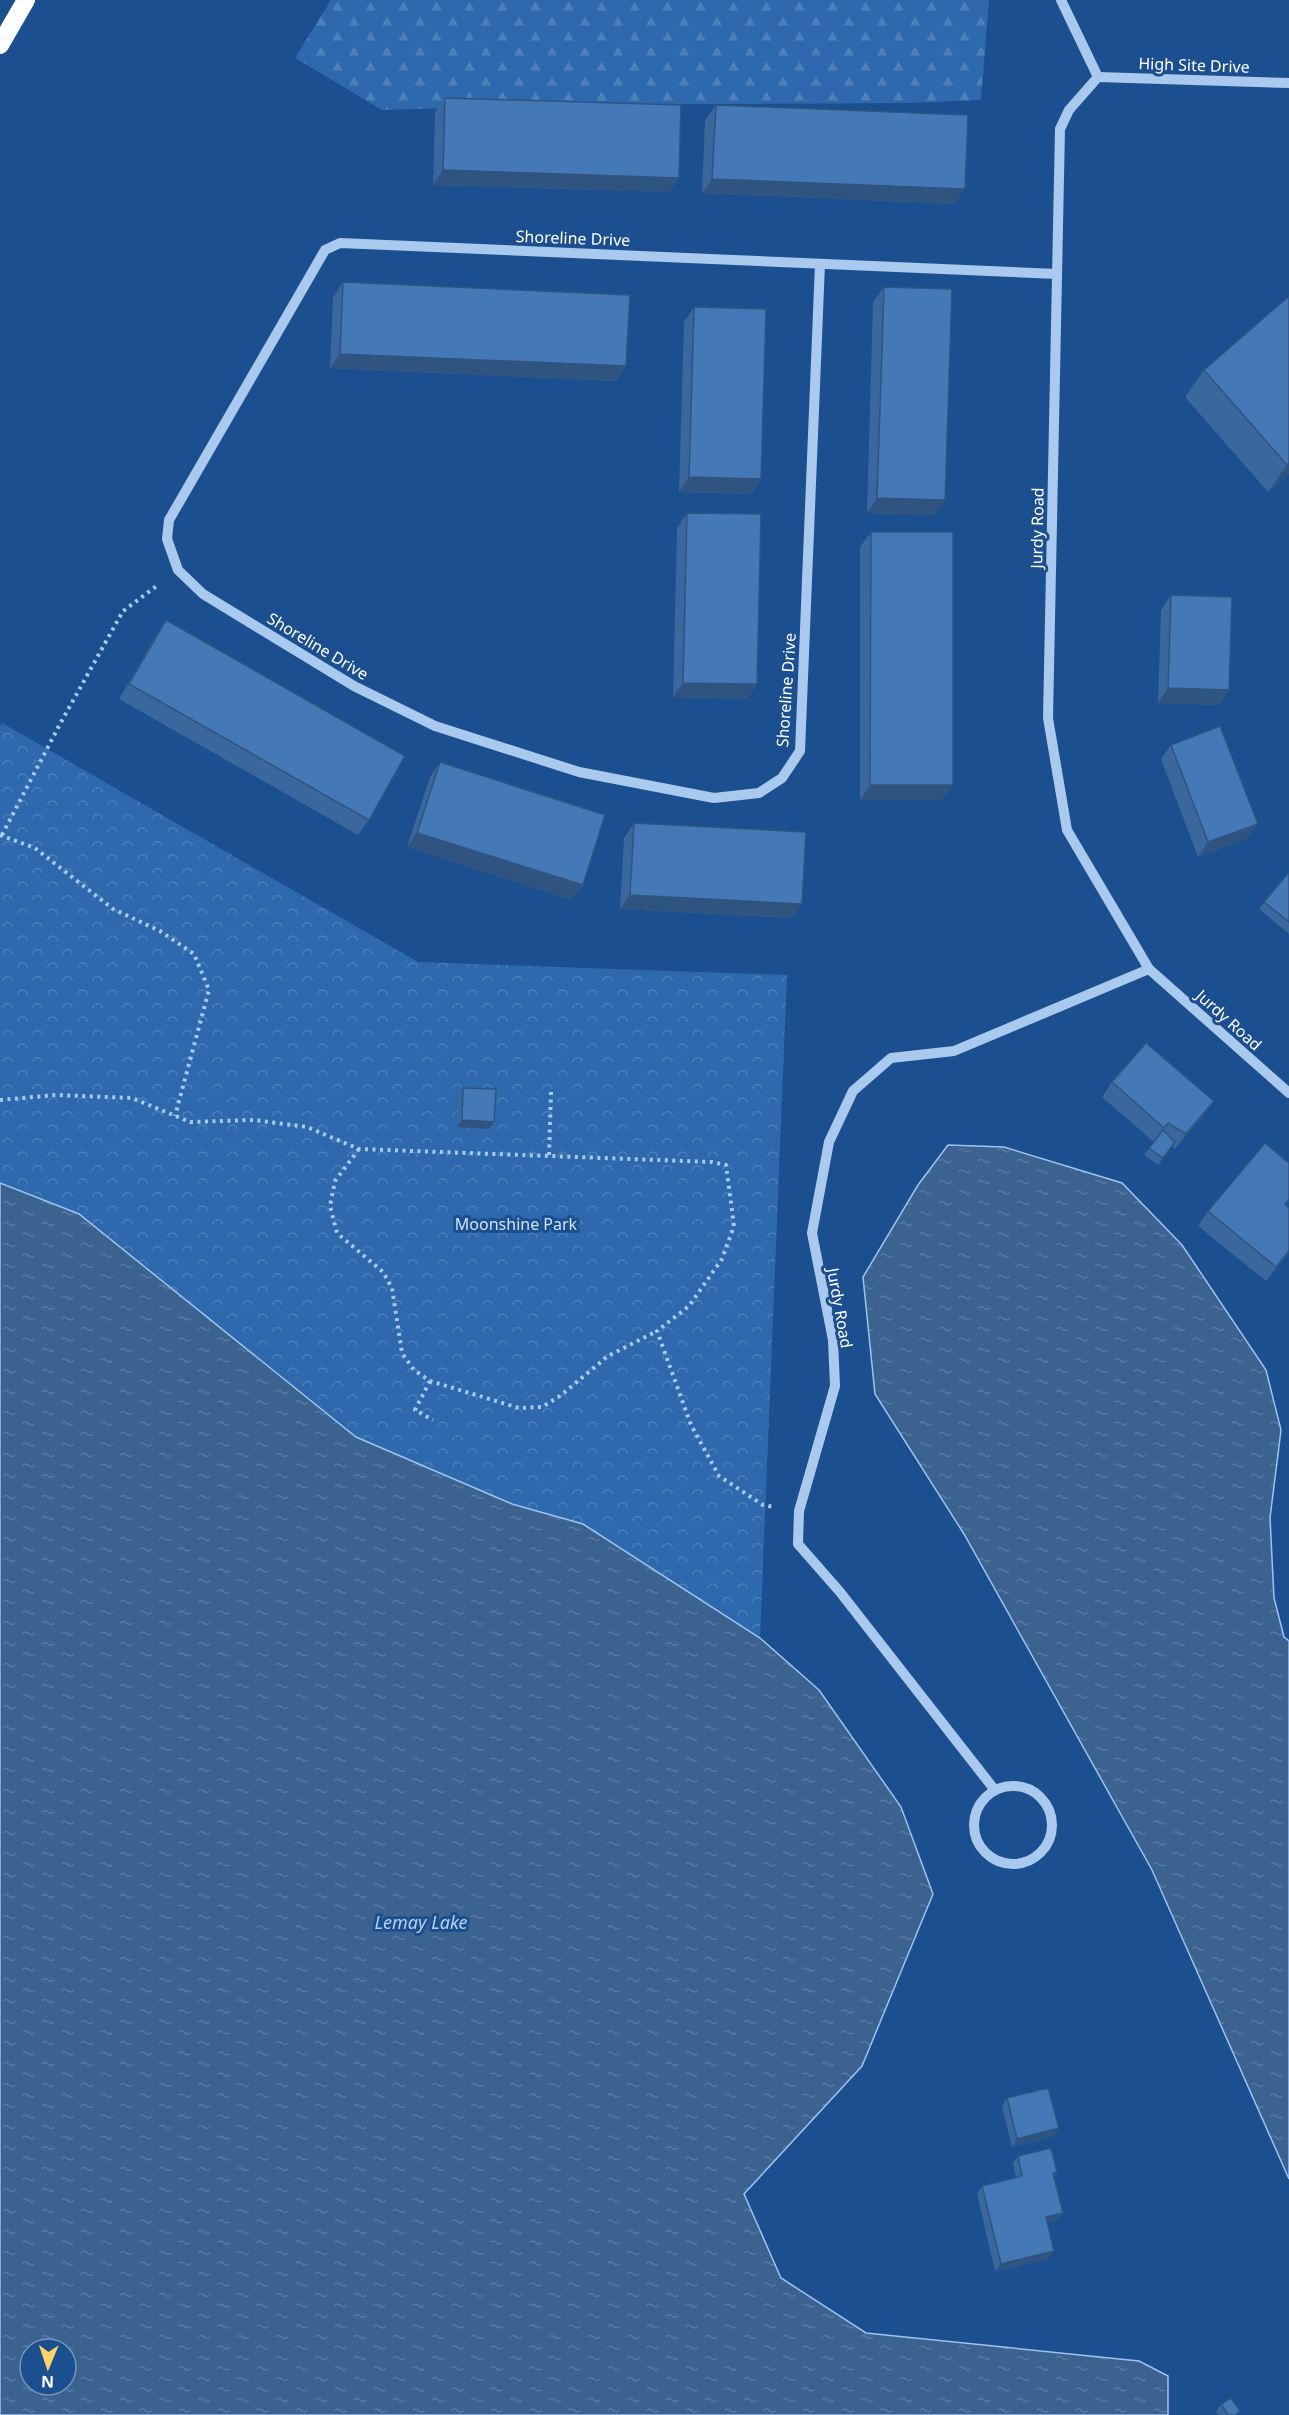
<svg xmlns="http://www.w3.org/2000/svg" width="1289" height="2415" viewBox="0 0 1289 2415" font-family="'Noto Sans',sans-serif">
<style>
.forest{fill:url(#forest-firs)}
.park{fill:url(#park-crowns)}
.water{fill:url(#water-ripples);stroke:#9cc4f0;stroke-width:1.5;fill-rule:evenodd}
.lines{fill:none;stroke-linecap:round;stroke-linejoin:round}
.path{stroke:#a9c9ee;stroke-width:4;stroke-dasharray:3 4.5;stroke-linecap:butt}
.minor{stroke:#a9c9ee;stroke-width:10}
.highway{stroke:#fff;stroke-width:18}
.wall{fill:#3a679d}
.shaded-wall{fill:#305480}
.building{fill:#4478b7;stroke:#305480;stroke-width:1.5}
.labels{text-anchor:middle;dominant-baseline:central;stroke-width:6;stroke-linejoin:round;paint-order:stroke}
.street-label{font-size:16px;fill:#fff;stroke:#1b4f8f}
.park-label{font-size:16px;fill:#cfe3fa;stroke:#1b4f8f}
.water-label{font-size:18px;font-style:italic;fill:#b5d3f5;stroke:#1b4f8f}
</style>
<defs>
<pattern id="forest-firs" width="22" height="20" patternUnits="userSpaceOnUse" patternTransform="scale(1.5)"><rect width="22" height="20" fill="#2e69ad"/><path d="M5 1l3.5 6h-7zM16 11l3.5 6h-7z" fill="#4d80b9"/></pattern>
<pattern id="park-crowns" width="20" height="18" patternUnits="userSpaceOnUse" patternTransform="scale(1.5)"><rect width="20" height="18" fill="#2e69ad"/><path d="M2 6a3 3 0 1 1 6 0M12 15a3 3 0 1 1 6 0" fill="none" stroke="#4d80b9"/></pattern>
<pattern id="water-ripples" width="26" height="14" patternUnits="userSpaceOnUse" patternTransform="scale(1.5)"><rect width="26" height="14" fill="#3c6290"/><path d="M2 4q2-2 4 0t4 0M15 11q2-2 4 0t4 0" fill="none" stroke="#597aa1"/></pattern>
</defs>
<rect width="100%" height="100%" fill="#1b4f8f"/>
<path class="forest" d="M331 0H989L981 100 911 103 549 105 382 110 295 58Z"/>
<path class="park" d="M2 723 418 962 787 975 760 1638 583 1524 512 1504 356 1437 79 1214 0 1183V726Z"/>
<g class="water">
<path d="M948 1145 1004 1147 1122 1183 1182 1245 1266 1370 1281 1430 1270 1518 1274 1598 1284 1637 1289 1641V2179L1152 1870 964 1534 875 1394 863 1277 918 1185Z"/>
<path d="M0 1183 79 1214 356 1437 512 1504 583 1524 760 1638 819 1690 901 1807 933 1894 862 2066 744 2194 781 2278 866 2333 1139 2361 1168 2376V2415H0ZM30 2349H66V2385H30Z"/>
</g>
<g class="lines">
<g class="path">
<path d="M0 835 35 848 113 909 160 931 194 954 209 990 175 1116"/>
<path d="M2 835 60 724 123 611 158 585"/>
<path d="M0 1100 56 1095 132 1098 190 1122 254 1120 307 1127 359 1149 712 1162 726 1165 734 1226 722 1259 689 1306 657 1331 691 1425 719 1476 763 1505 774 1507"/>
<path d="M359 1149 335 1181 330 1206 337 1233 383 1272 392 1288 402 1353 414 1370 430 1381 519 1408 542 1407 560 1396 608 1356 657 1331"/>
<path d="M549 1155 551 1092"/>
<path d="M430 1381 415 1410 433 1420"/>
</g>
<g class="minor">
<path d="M1061 0 1098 77"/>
<path d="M1098 77 1069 110 1060 129 1048 718 1067 830 1149 969 1289 1093"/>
<path d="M1098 77 1289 83"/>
<path d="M820 264 800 751 782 778 759 793 714 798 579 772 435 726 354 686 203 594 178 570 167 539 169 520 325 250 340 243 1057 274"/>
<circle cx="1013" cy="1825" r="39"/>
<path d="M994 1789 840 1592 798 1544 799 1511 835 1386 833 1340 812 1233 829 1142 853 1091 891 1058 954 1051 1149 969"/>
</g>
<path class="highway" d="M0 45 26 0"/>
</g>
<g class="wall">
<path d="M445 98 679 178 669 192 433 185 435 113Z"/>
<path d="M716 105 955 204 702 193 705 120Z"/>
<path d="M343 282 626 366 616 381 330 368 333 297Z"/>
<path d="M884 287 935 515 867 513 873 302Z"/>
<path d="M1289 296V474L1268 492 1185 397 1204 370Z"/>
<path d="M694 307 761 479 751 494 679 492 684 322Z"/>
<path d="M687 513 757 684 747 699 673 697 677 528Z"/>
<path d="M871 532 942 800H860V547Z"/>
<path d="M1171 595 1229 690 1219 705 1158 703 1161 610Z"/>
<path d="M166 620 369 820 358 835 119 699 156 635Z"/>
<path d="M1171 745 1258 824 1247 838 1198 857 1161 759Z"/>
<path d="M440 762 572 900 407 847 430 777Z"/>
<path d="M634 823 802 904 792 918 620 909 624 838Z"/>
<path d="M1289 872V934L1259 909Z"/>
<path d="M1112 1082 1203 1116 1175 1149 1172 1146 1158 1165 1144 1155 1154 1142 1102 1097Z"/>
<path d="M463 1088 489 1129 457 1127 458 1095Z"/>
<path d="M1289 1201 1286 1205 1289 1253 1266 1281 1198 1226 1208 1211Z"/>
<path d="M1007 2098 1054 2136 1012 2147 1002 2106Z"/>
<path d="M1018 2156 1057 2172 1054 2177 1057 2220 1047 2223 1049 2259 995 2271 977 2194 982 2186 1016 2178 1013 2163Z"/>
<path d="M1221 2404 1240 2411 1237 2415H1218L1216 2412Z"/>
</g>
<g class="shaded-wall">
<path d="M443 170 679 178 669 192 433 185Z"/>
<path d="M712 179 965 189 955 204 702 193Z"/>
<path d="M340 354 626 366 616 381 330 368Z"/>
<path d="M1289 463V474L1268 492 1287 465Z"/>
<path d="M689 477 761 479 751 494 679 492Z"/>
<path d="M877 498 945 500 935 515 867 513Z"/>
<path d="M683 683 757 684 747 699 673 697Z"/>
<path d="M1168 688 1229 690 1219 705 1158 703Z"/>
<path d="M870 785H953L942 800H860Z"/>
<path d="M1258 824 1247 838 1198 857 1208 842Z"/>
<path d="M417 833 583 885 572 900 407 847Z"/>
<path d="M630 895 802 904 792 918 620 909Z"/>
<path d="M1214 1101 1203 1116 1175 1149 1186 1134Z"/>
<path d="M462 1120 494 1122 489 1129 457 1127Z"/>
<path d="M1289 1251V1253L1266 1281 1276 1267Z"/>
<path d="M1059 2128 1054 2136 1012 2147 1017 2139Z"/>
<path d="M1063 2213 1057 2220 1041 2224 1046 2217Z"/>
<path d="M1054 2251 1049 2259 995 2271 1001 2264Z"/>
</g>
<g class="building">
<path d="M445 98 681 105 679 178 443 170Z"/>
<path d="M716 105 968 115 965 189 712 179Z"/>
<path d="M343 282 630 295 626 366 340 354Z"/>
<path d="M884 287 952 289 945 500 877 498Z"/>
<path d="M1289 296V463L1287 465 1204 370Z"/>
<path d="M694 307 766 309 761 479 689 477Z"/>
<path d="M687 513 761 514 757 684 683 683Z"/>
<path d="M871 532H953V785H870Z"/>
<path d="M1171 595 1232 597 1229 690 1168 688Z"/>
<path d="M166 620 405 756 369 820 129 684Z"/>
<path d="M1220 726 1258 824 1208 842 1171 745Z"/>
<path d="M440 762 605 815 583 885 417 833Z"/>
<path d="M634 823 806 832 802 904 630 895Z"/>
<path d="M1289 872V922L1264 902Z"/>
<path d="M1146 1043 1214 1101 1186 1134 1168 1123 1164 1128 1112 1082Z"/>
<path d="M463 1088 496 1089 494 1122 462 1120Z"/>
<path d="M1163 1130 1175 1142 1163 1158 1149 1148Z"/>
<path d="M1265 1143 1289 1163V1199L1285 1204 1289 1208V1251L1276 1267 1208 1211Z"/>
<path d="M1048 2088 1059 2128 1017 2139 1007 2098Z"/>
<path d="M1051 2148 1057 2172 1053 2173 1063 2213 1046 2217 1054 2251 1001 2264 982 2186 1022 2176 1018 2156Z"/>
<path d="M1231 2398 1240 2411 1235 2415H1228L1221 2404Z"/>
</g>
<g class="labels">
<g class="street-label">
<text transform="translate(1194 65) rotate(2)">High Site Drive</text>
<text transform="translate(573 238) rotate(2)">Shoreline Drive</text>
<text transform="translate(1037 528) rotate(-89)">Jurdy Road</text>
<text transform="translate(318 646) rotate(31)">Shoreline Drive</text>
<text transform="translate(786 690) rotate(-86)">Shoreline Drive</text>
<text transform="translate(1229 1020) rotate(42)">Jurdy Road</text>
<text transform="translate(840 1308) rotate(80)">Jurdy Road</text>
</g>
<g class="park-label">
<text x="516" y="1224">Moonshine Park</text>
</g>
<g class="water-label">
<text x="421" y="1922">Lemay Lake</text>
</g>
</g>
<g transform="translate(48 2367) rotate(182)"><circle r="28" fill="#1b4f8f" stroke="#7695bc" stroke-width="1.5"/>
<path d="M0-4.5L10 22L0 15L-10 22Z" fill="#ffd166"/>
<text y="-9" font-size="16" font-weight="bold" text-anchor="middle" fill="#ffffff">N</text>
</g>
</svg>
